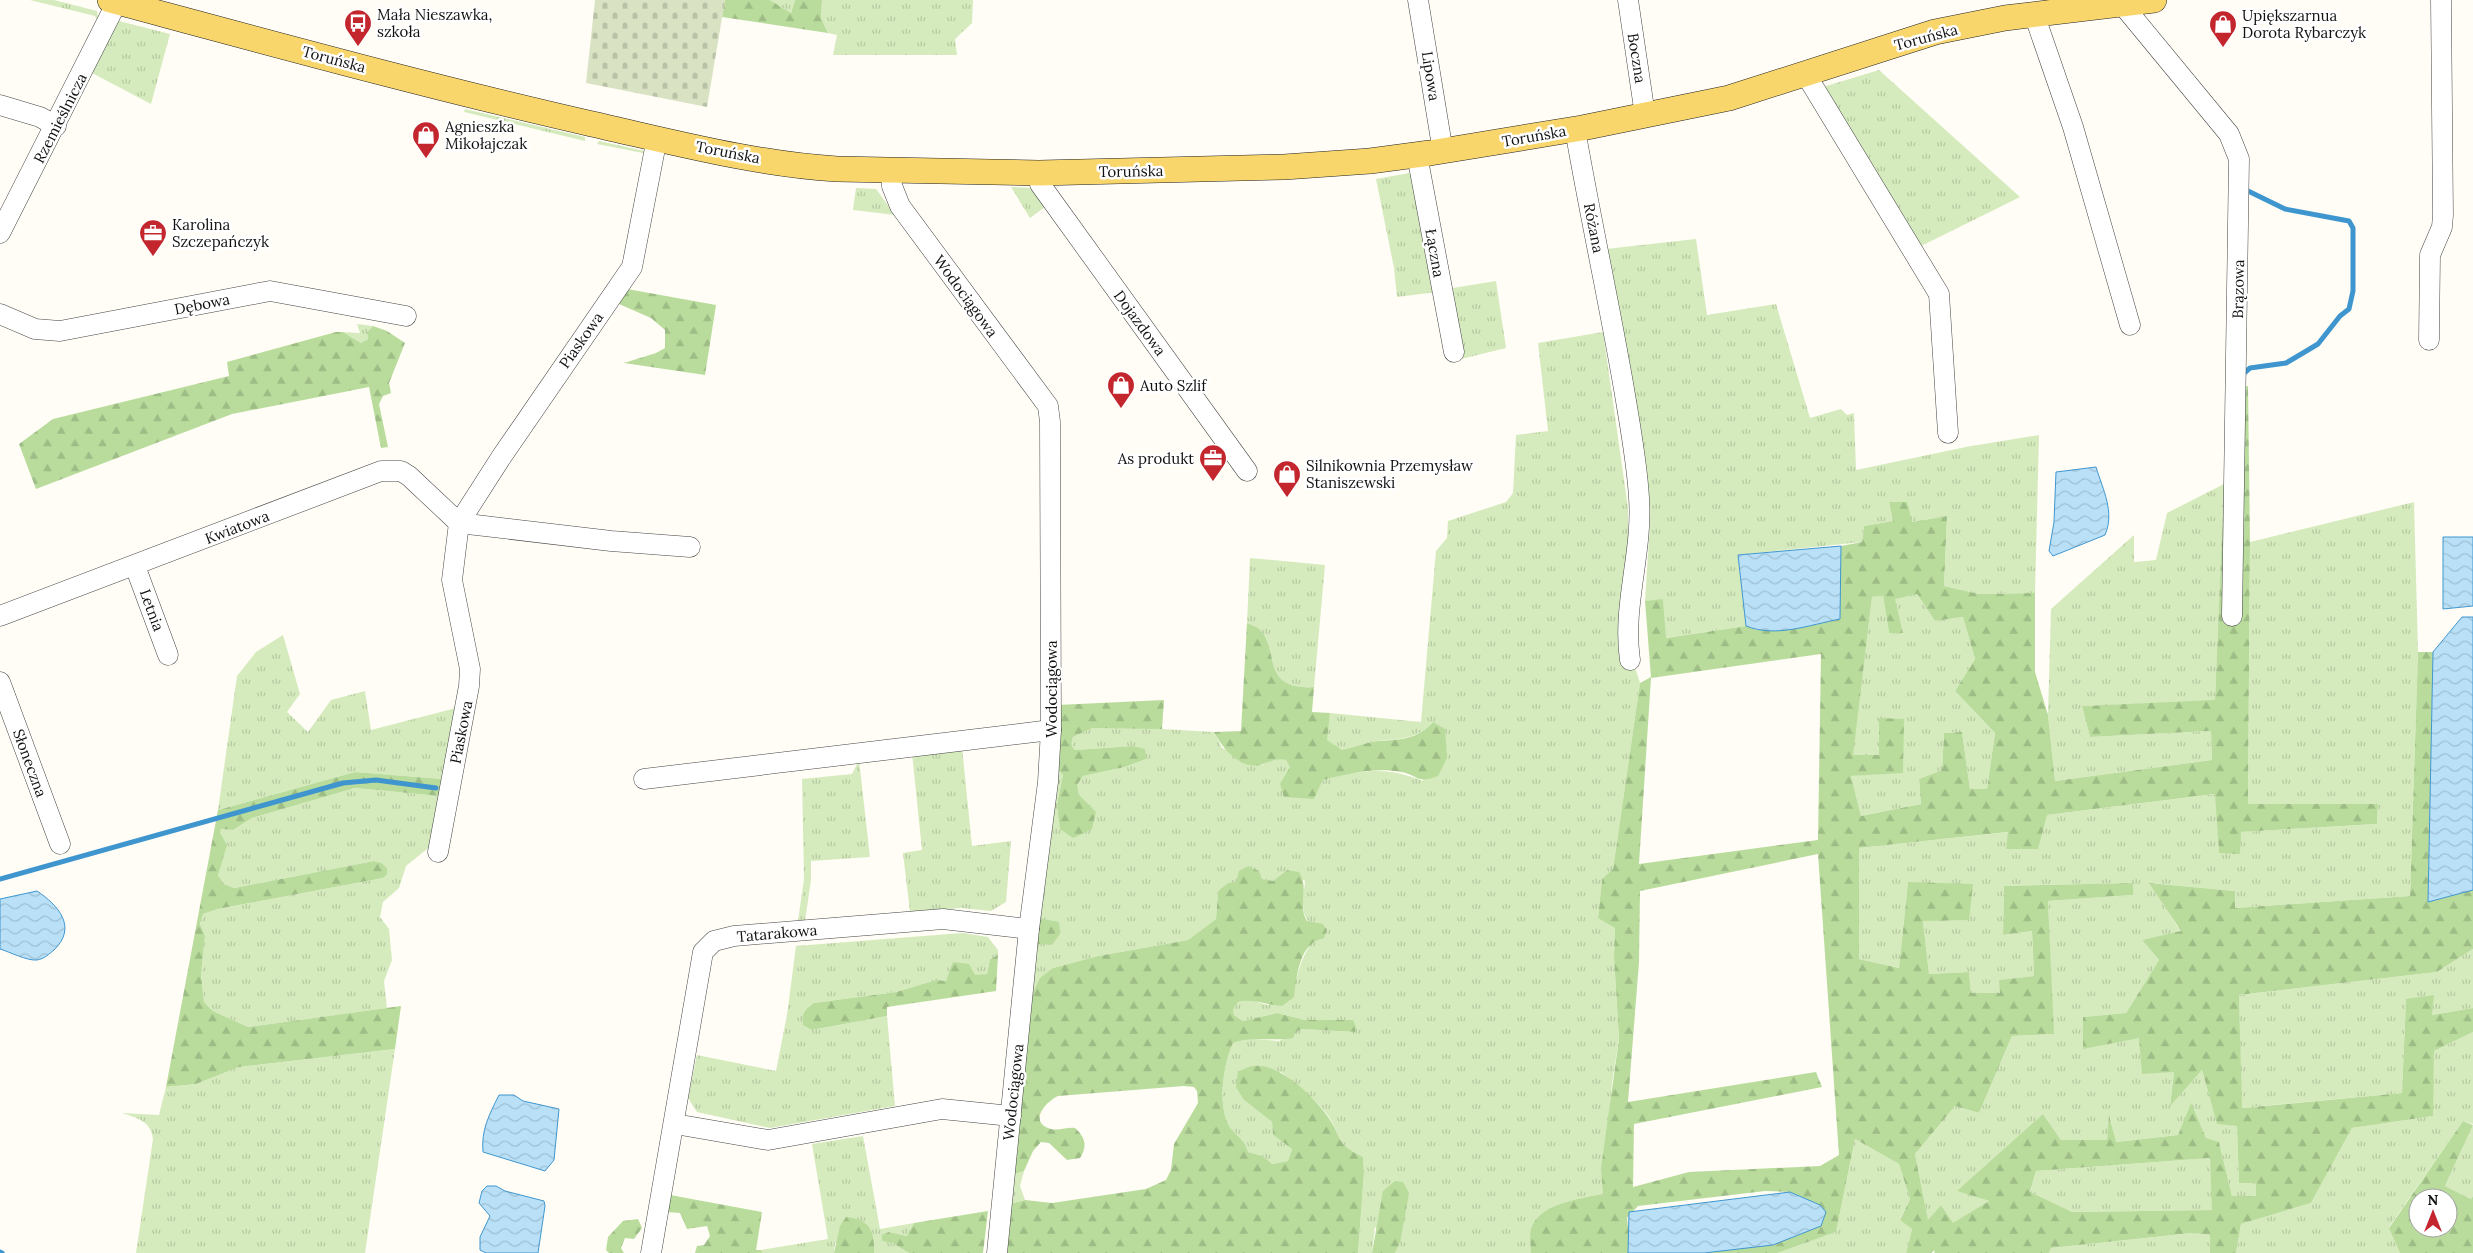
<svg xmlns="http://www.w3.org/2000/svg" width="2473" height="1253" viewBox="0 0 2473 1253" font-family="Lora,serif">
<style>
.grass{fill:url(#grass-tufts)}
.forest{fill:url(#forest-firs);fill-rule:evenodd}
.cemetery{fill:url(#cemetery-stones)}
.water{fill:url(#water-waves);stroke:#3f96cf}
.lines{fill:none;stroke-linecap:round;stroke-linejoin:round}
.stream{stroke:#3f96cf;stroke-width:5}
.minor-casing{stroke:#444;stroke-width:21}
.major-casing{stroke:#222;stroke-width:26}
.minor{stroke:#fff;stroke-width:20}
.major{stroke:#f9d66b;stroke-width:25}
.labels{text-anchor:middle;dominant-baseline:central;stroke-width:5;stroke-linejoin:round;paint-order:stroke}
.poi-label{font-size:15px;fill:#111;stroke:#fff;text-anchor:start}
.street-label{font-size:15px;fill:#111;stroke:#fff}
</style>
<defs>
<pattern id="grass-tufts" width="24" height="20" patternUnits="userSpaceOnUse" patternTransform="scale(1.25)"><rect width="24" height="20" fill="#d5ebbd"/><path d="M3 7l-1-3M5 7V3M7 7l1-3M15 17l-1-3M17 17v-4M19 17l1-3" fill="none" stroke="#b6c8a1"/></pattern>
<pattern id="forest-firs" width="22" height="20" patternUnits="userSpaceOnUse" patternTransform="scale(1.25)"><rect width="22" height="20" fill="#b9dc9c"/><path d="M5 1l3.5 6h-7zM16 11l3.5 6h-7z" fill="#9ebc85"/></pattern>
<pattern id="cemetery-stones" width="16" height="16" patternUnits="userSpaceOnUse" patternTransform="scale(1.25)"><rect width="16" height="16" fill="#d9e3c4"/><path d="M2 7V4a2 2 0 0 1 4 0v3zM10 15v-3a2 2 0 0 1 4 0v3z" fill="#b9c2a7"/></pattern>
<pattern id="water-waves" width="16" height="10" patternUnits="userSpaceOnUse" patternTransform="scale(1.25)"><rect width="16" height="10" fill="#b9e0f7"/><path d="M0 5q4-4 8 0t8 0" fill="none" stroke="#9ebfd3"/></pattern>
</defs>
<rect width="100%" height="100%" fill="#fffdf5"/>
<g class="grass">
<path d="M30 0H54L97 11 99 24 95 16Z"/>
<path d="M770 0H795L791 13Z"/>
<path d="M822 0H973L972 23 955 39 957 55H833L837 35 828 33 821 18Z"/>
<path d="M119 21 170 34 151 104 92 73Z"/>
<path d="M1879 70 2020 197 1917 248 1823 87Z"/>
<path d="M465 109 585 137V141L464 112Z"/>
<path d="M599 141 649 152 648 154 597 144Z"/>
<path d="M1415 172 1437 292 1397 297 1394 268 1376 179Z"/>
<path d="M1011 187 1033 188 1049 204 1030 218Z"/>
<path d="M856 188 876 189 895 215 853 210Z"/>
<path d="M1696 239 1707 315 1776 304 1810 418 1841 409 1847 415 1854 413 1856 470 1966 447 2039 435 2035 593 1979 594 1944 586 1947 516 1912 522 1889 502 1893 521 1864 526 1862 542 1738 555 1746 626 1665 638 1663 600 1645 601 1650 524 1646 465 1606 249Z"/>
<path d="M1496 281 1506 348 1461 359 1447 289Z"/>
<path d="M357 324 373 326 367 332 368 339 361 343 343 332 360 333Z"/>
<path d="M1603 332 1628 508V664H1634L1640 683 1613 869 1602 879 1598 917 1615 928 1614 957 1619 1039 1612 1083 1603 1195 1569 1202 1531 1253H1395L1400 1243 1375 1227 1372 1253H1358L1364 1173 1363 1157C1333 1142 1344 1140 1329 1117 1316 1099 1298 1086 1281 1072L1244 1100 1272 1122 1273 1135 1292 1149 1288 1161 1272 1164 1263 1156 1248 1152C1245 1140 1240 1139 1232 1130 1216 1110 1223 1065 1233 1043L1245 1038 1279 1041 1301 1029 1354 1032 1353 1020H1305L1277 1013 1243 1021 1234 1015 1233 1009 1238 1002 1249 999 1267 1005 1293 997C1297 975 1300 958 1314 940L1313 924C1298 917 1304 895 1305 881L1287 870 1273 881C1253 877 1236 882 1218 891L1216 919 1188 940 1098 956 1053 968 1031 997 1056 768 1063 775 1057 804 1079 795 1076 785 1083 776 1125 767 1146 759 1133 746 1075 750 1071 745 1073 737 1093 728 1156 725 1162 729 1214 732 1222 748 1262 765 1276 758 1286 760 1314 799 1323 780C1362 770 1385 766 1423 781L1433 722C1412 743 1398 737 1372 742 1362 744 1351 748 1342 751L1326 740 1330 713 1421 722 1436 551 1447 538 1448 521 1506 502 1513 493 1516 435 1548 431 1538 343Z"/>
<path d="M2224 484 2215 701 2082 706 2090 737 2211 731 2212 760 2055 781 2048 715 2051 609 2134 535V562L2156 560 2167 513Z"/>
<path d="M2414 502 2418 652 2410 896 2235 908V891L2150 883 2181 932 2142 940 2159 960 2126 1013 2084 1017 2139 1037 2174 1072 2170 1105 2202 1070 2217 1123 2237 1126 2239 1183H2256V1197L2232 1196 2219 1142 2206 1139 2191 1104 2178 1135 2115 1142 2110 1117 2107 1140H2061L2043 1114 1958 1191 1989 1201 1953 1224 1941 1205 1928 1221 1915 1154 1955 1106 1979 1113 2012 1036 2053 1034 2048 901 2133 895V883L2004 886 2003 935 2032 931 2034 976 2000 980V993H1971L1969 972 1929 974 1923 921 1908 882 1899 968 1859 959V848L2009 832 2047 815 2216 794 2219 853 2240 832 2377 824 2378 804H2248L2250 542Z"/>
<path d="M1250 558 1325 565 1314 687C1307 688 1302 687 1295 686 1263 678 1279 646 1258 628 1256 626 1250 625 1247 623Z"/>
<path d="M1883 594 1889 633H1903L1894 598 1917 594 1935 621 1963 617 1975 659 1955 691 1995 733 1987 789H1970L1962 732 1944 733 1942 770 1919 779 1921 804 1861 816 1851 776 1903 772V719L1879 755H1852L1872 597Z"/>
<path d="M283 635 300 694 287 712 308 732 331 700 365 691 371 730 456 708 443 779 355 772 218 810 237 676 256 652Z"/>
<path d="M962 747 972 846 1011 841 1006 902 991 911 962 908 910 912 903 853 922 850 912 753Z"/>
<path d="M859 760 870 857 811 861V880L805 921H798L804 879 802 779 852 774Z"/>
<path d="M355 788 439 796 432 845 406 866 399 888 383 902 380 917 389 929 392 960 384 981 387 1008 248 1027 213 1011 204 1002 201 974 205 936 200 924 203 914 218 909 383 878 387 868 382 863 374 861 234 888 224 884 218 875C221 861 216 842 221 829L233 830 252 818Z"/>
<path d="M962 933 988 937 998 950V955L990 959 987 974 946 981 936 980 896 992 814 1003 812 1030 887 1016 895 1106 770 1128 697 1112 688 1098 697 1055 776 1071 787 1015 796 946Z"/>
<path d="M2473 949V1008L2432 1015 2406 999 2402 1093 2241 1108 2239 995 2437 972Z"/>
<path d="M2473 1032V1124L2463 1121 2389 1227 2400 1253H2236L2241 1224 2311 1203 2352 1128 2432 1116 2434 1051Z"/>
<path d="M395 1049 365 1253H136L153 1139C151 1121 137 1118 122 1113L159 1115 166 1087 196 1084 239 1067Z"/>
<path d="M2473 1125V1196L2471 1199 2445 1186Z"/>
<path d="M863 1136 880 1229 914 1223 907 1236 889 1232 882 1241 894 1244 909 1253H874V1241L835 1243 834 1253H763L761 1250 828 1239 812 1144Z"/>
<path d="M1855 1139 1899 1164 1910 1199 1900 1219 1912 1229 1906 1253H1777L1836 1232Z"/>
<path d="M2210 1158 2213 1210 2072 1212 2030 1193 2036 1171Z"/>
<path d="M1024 1171 1020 1186 1025 1200 1010 1204 1014 1174Z"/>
<path d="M2192 1233 2210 1235V1253H2049L2051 1248Z"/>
</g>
<g class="forest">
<path d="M725 0H770L791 13 795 0H822L821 18 828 33 722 17Z"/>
<path d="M627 289 716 305 705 375 624 363 656 353 665 348V330L651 318 619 304Z"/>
<path d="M373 326 387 331 405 343 389 383 391 393 383 396 379 404 388 447 381 448 369 387 232 414 36 489 19 444 53 419 229 376 227 362 336 332H343L361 343 368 339 367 332Z"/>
<path d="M2228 385 2248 386 2250 542 2248 804H2378L2377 824 2241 832 2240 854 2219 853 2215 794 2047 815 2038 849H2006L2008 832 1859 848V959L1899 968 1908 882 1973 884 1969 920 1923 921 1929 974 1969 972 1971 993H2000L1999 980 2034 976 2032 931 2003 935 2004 886 2133 883V895L2048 901 2054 1034 2012 1036 1979 1113 1955 1106 1915 1154 1928 1220 1941 1205 1953 1223 1989 1201 1957 1191 2043 1114 2061 1140H2107L2109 1115 2116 1142 2178 1135 2191 1103 2206 1138 2219 1142 2232 1196H2256V1183H2239L2237 1126 2217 1124 2202 1070 2170 1106 2174 1072 2142 1074 2139 1038 2083 1049V1017L2126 1013 2159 960 2142 940 2181 931 2149 883 2235 891V908L2410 896 2418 652H2433L2428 901 2473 890V949L2437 972 2239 995 2242 1108 2402 1093 2406 999 2434 995 2432 1015 2473 1008V1032L2434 1051 2433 1116 2352 1128 2311 1203 2241 1224 2236 1253H2210V1235L2192 1233 2051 1248 2049 1253H1934L1935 1250 1931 1253H1906L1912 1229 1900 1220 1910 1199 1899 1164 1855 1139 1836 1232 1777 1253H1670L1820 1205 1790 1192 1765 1191 1638 1206 1627 1218 1631 1253H1531C1531 1246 1529 1236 1531 1229 1539 1203 1581 1199 1603 1194L1601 1168 1619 1039 1614 957 1615 928 1598 918 1602 879 1613 869 1640 683 1651 677 1645 601 1663 599 1666 638 1746 626 1757 630 1839 619 1841 546 1862 542 1864 526 1893 521 1889 502H1907L1912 522 1947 516 1944 586 1979 594 2035 593V672L2048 715 2055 781 2212 760 2211 731 2090 737 2082 706 2215 700ZM1917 594 1935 621 1963 617 1975 659 1955 691 1995 733 1987 789H1970L1962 732 1944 733 1942 770 1919 779 1921 804 1861 816 1851 776 1903 773 1904 719 1879 718V755H1853L1872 597 1883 595 1889 633H1903L1895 599ZM1821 654 1818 840 1639 864 1651 678ZM1818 854 1839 1155 1820 1166 1689 1172 1633 1187 1634 1124 1822 1087 1816 1072 1628 1102 1639 962 1640 891ZM2210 1158 2212 1210 2072 1212 2030 1192 2036 1171Z"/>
<path d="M1247 623C1250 625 1256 626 1258 628 1279 646 1263 678 1295 686 1302 687 1307 688 1314 687L1312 712 1330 713 1327 740 1342 750C1352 748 1362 744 1372 742 1398 738 1413 743 1433 722L1445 729 1447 758 1438 776C1415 784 1421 776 1401 772 1375 767 1348 774 1323 780L1314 799 1284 797 1280 784 1290 767 1286 760C1275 758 1273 761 1263 764 1242 772 1222 748 1214 732L1241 731Z"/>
<path d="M1164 700 1162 729 1093 728 1073 737 1071 745 1075 750 1133 746 1145 749 1146 759 1125 767 1083 776 1077 785 1079 795 1096 812 1092 829 1073 838 1060 829 1057 804 1063 775 1056 768 1057 705Z"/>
<path d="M355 772 443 779 439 796 355 788 252 818 233 830 221 829 220 833 227 845 218 875 224 884 234 888 374 861 382 863 387 868V874L383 878 218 909 203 914 200 924 205 936 201 974 204 1002 213 1011 248 1027 401 1006 395 1049 239 1067 196 1084 166 1087 218 810Z"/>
<path d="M1248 866 1259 871 1262 879 1273 881 1287 870 1299 872C1310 889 1297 906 1307 921L1323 924 1327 930 1324 938C1299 943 1297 975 1294 997L1282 1006C1266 1005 1253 998 1238 1002L1233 1009 1234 1015 1243 1021 1277 1013 1305 1020H1353L1356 1027 1355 1032 1301 1029 1295 1033 1293 1038C1272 1042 1253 1035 1233 1043 1223 1065 1216 1110 1232 1130 1240 1139 1245 1140 1248 1152L1263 1156 1272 1164 1288 1161 1292 1149 1273 1135 1272 1122 1244 1100 1236 1087 1238 1071C1243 1070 1248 1067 1253 1066 1279 1062 1315 1098 1328 1117 1344 1139 1333 1142 1363 1157L1364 1173 1358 1253H1004L1010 1204 1025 1200 1052 1203 1146 1189 1166 1180 1171 1170 1174 1144 1198 1103 1197 1091 1194 1087 1184 1086 1058 1096C1047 1101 1029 1120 1048 1128 1057 1132 1066 1127 1075 1128 1085 1137 1088 1146 1080 1158L1067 1160 1049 1143 1041 1142 1033 1151 1024 1171 1014 1174 1031 997 1040 978 1053 968 1098 956 1188 940 1216 919 1218 891 1228 883 1236 882 1239 871Z"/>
<path d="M1038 918 1059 922 1060 934 1052 945 1037 944Z"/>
<path d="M998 955 996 991 887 1007V1016L812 1030 803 1025C801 1013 805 1010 814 1003L896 992 936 980 946 981 953 962 969 964 975 975 987 974 990 959Z"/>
<path d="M2463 1121 2473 1125 2445 1186 2471 1199 2473 1196V1253H2400L2389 1228ZM2418 1198H2448V1228H2418Z"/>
<path d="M1395 1181 1403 1182 1409 1193 1400 1243 1395 1253H1372L1383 1191Z"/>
<path d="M670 1195 762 1212 756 1250H761L763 1253H695L697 1246 704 1245 710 1236 707 1226 687 1229 680 1213 667 1212Z"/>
<path d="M988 1211 983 1253H909L894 1244 882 1241V1235L889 1232 907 1236 914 1223Z"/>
<path d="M846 1217C869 1219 875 1231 874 1253H834L840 1226Z"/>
<path d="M638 1219 642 1228 634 1239 625 1238 621 1248 624 1253H609L606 1250 608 1237 623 1221Z"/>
</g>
<path class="cemetery" d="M595 0H725L707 107 586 83Z"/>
<g class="water">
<path d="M2096 467C2103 490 2115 512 2105 535L2053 556 2049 551 2054 522 2056 472Z"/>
<path d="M2443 537H2473V606L2443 609Z"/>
<path d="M1841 546 1840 619C1809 625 1776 638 1746 626L1738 555Z"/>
<path d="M2462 617H2473V890L2428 902 2433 652Z"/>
<path d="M37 891C58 905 78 927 54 950 49 954 44 959 37 960 27 961 10 952 0 949V899Z"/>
<path d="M499 1095H514L523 1101 559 1109 554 1160 545 1171 483 1152C481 1130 489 1115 499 1095Z"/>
<path d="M487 1186H496L505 1191 544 1201 545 1206 538 1253H486L480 1250V1237L490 1216 479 1203 482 1191Z"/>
<path d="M1790 1192 1820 1205 1826 1212 1821 1226 1773 1245 1704 1253H1628L1629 1212Z"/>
</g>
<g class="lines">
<g class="stream">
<path d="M2243 374 2250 368 2286 363 2303 353 2318 344 2340 316 2349 309 2353 291V228L2349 221 2285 209 2244 189"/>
<path d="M0 879 343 783 376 780 436 788"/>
<path d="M0 1252 2 1253"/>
</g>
<g class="minor-casing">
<g id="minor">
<path d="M1418 0 1443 152"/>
<path d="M1628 0 1645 115"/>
<path d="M2121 3 2229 134 2239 159 2232 616"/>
<path d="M2034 14 2073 127 2130 325"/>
<path d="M1805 73 1939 294 1948 433"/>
<path d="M0 105 40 117 56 126"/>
<path d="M1575 129C1590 216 1609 302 1624 389 1630 425 1637 462 1639 498 1643 552 1622 606 1630 660"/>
<path d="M1417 155 1454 352"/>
<path d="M891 172 892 186 900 206 1048 406 1050 422 1051 730 1048 782 1029 929 997 1253"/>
<path d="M1039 173 1040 184 1247 471"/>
<path d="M0 233 118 0"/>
<path d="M0 314 35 329 60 331 270 291 406 316"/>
<path d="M2429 340 2430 255 2442 227 2443 215 2441 0"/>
<path d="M459 523 611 541 690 547"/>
<path d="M135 566 168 655"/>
<path d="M0 616 381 471H401L409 476 459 523"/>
<path d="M0 682 60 844"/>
<path d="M644 779 1051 730"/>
<path d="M438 852 469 686 470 669 452 580 459 523 502 456 632 267 657 138"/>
<path d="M675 1124 768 1140 942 1109 1011 1116"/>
<path d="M651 1253 703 952 714 941 734 936 943 919 1029 929"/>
</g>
</g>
<g class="major-casing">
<path id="major" d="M110 0C270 43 430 87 592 124 673 142 755 164 837 169L1039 173 1284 167 1370 161 1430 153 1582 128 1729 98 1935 32 2005 18 2154 0"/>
</g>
<use href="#minor" class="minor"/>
<use href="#major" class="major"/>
</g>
<defs>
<g id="bus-pin" transform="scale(1.4375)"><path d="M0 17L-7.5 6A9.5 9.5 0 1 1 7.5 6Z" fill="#c4262e" stroke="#fff"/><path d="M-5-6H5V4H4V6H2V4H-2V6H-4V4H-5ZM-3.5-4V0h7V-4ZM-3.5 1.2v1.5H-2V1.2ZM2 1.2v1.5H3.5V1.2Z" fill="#fff"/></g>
<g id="shop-pin" transform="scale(1.4375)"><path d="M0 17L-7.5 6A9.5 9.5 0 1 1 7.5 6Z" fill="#c4262e" stroke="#fff"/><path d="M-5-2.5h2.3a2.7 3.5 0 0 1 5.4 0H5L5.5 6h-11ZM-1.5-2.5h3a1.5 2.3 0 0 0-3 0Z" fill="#fff"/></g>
<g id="office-pin" transform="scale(1.4375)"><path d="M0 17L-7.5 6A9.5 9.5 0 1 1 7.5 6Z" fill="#c4262e" stroke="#fff"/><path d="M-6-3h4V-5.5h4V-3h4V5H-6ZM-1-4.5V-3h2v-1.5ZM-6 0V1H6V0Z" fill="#fff"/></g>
</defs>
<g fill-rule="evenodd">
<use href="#bus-pin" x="358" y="23"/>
<use href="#shop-pin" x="2223" y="24"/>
<use href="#shop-pin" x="426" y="135"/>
<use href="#office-pin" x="153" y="233"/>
<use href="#shop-pin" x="1121" y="385"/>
<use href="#office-pin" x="1213" y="458"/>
<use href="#shop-pin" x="1287" y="474"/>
</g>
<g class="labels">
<g class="poi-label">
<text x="377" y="14">Mała Nieszawka,<tspan x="377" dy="17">szkoła</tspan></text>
<text x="2242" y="15">Upiększarnua<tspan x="2242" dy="17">Dorota Rybarczyk</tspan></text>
<text x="445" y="126">Agnieszka<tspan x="445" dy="17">Mikołajczak</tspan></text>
<text x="172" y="224">Karolina<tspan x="172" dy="17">Szczepańczyk</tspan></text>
<text x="1140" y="385">Auto Szlif</text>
<text x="1194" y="458" text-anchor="end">As produkt</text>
<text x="1306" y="465">Silnikownia Przemysław<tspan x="1306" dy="17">Staniszewski</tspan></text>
</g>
<g class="street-label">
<text transform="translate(1926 37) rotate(-15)">Toruńska</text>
<text transform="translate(1637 58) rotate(81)">Boczna</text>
<text transform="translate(334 59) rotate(15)">Toruńska</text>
<text transform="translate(1431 76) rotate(81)">Lipowa</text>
<text transform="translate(60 118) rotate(-63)">Rzemieślnicza</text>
<text transform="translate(1534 136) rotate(-10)">Toruńska</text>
<text transform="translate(728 152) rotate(11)">Toruńska</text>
<text transform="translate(1131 171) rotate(-1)">Toruńska</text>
<text transform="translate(1594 228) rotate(79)">Różana</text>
<text transform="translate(1435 253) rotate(80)">Łączna</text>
<text transform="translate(2238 289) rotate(-89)">Brązowa</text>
<text transform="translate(966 296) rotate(54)">Wodociągowa</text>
<text transform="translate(202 304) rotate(-11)">Dębowa</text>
<text transform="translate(1140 323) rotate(54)">Dojazdowa</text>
<text transform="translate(581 340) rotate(-55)">Piaskowa</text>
<text transform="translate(237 527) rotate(-21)">Kwiatowa</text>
<text transform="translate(152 610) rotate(70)">Letnia</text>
<text transform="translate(1051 689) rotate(-90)">Wodociągowa</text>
<text transform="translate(461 732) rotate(-79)">Piaskowa</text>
<text transform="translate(30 763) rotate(70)">Słoneczna</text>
<text transform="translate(777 933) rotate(-5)">Tatarakowa</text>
<text transform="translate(1013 1092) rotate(-84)">Wodociągowa</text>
</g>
</g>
<g transform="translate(2433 1213)"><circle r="24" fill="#ffffff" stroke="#a0a0a0"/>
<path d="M0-4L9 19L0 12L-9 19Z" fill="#c4262e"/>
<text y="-8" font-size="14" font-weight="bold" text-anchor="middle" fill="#111111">N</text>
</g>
</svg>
